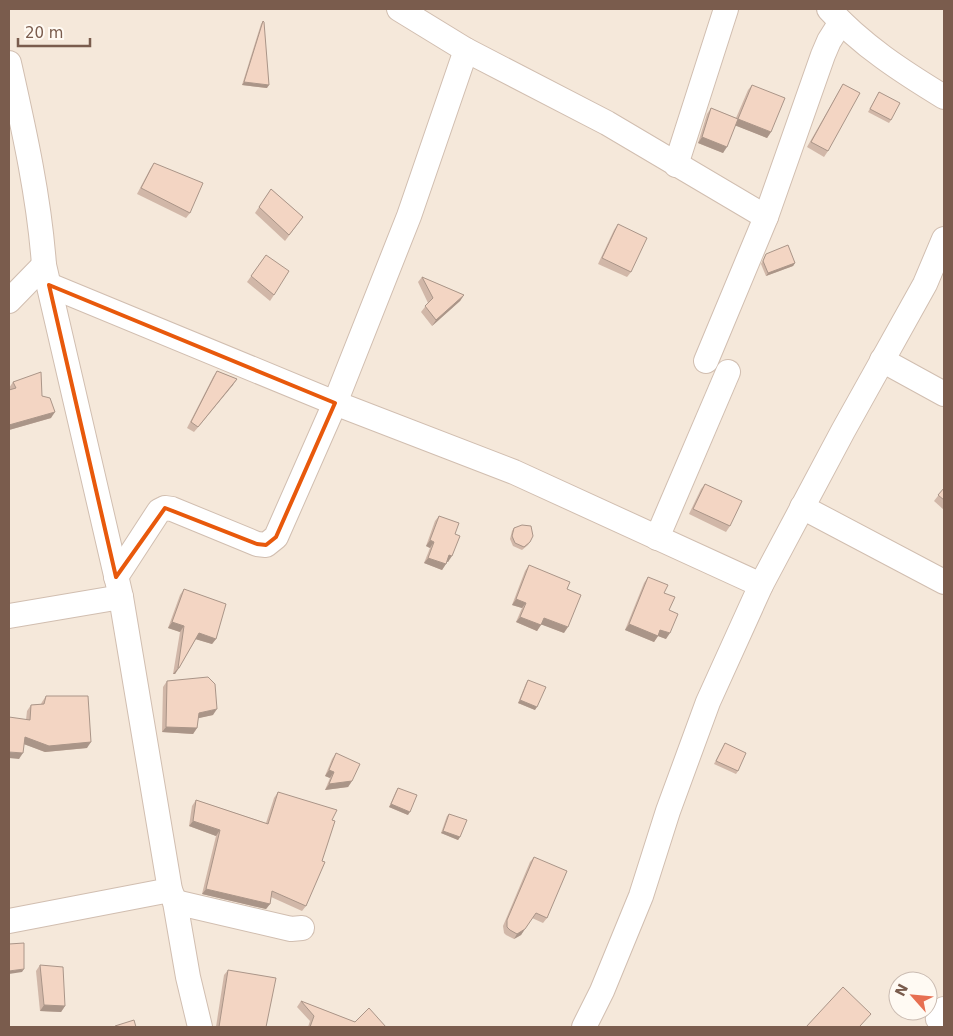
<svg xmlns="http://www.w3.org/2000/svg" width="953" height="1036" viewBox="0 0 953 1036" font-family="'DejaVu Sans',sans-serif">
<style>
.residential{fill:#f5e8da;fill-rule:evenodd}
.lines{fill:none;stroke-linecap:round;stroke-linejoin:round}
.street-casing{stroke:#d1beb0;stroke-width:26}
.street{stroke:#fff;stroke-width:24}
.wall{fill:#d1b7a8}
.shaded-wall{fill:#aa9588}
.building{fill:#f3d5c3;stroke:#aa9588}
.marked{fill:none;stroke:#e8590c;stroke-width:4;stroke-linejoin:round}
</style>
<rect width="100%" height="100%" fill="#fdf6ec"/>
<path class="residential" d="M9 9H944V1027H9ZM898 981H928V1011H898Z"/>
<g class="lines">
<g class="street-casing">
<g id="street">
<path d="M399 9 466 50"/>
<path d="M829 9C861 45 903 72 944 97"/>
<path d="M9 63C24 130 39 196 44 265L121 597 170 890 175 902 188 977 200 1027"/>
<path d="M676 165 726 9"/>
<path d="M49 285 335 403 514 472 761 585"/>
<path d="M9 301 44 265"/>
<path d="M882 360 944 394"/>
<path d="M706 361 766 217 823 55 829 41 841 22"/>
<path d="M802 507 944 582"/>
<path d="M657 538 728 372"/>
<path d="M116 577 159 511 165 508 172 509 257 544 266 545 276 537 335 403 409 216 466 50 607 123 766 217"/>
<path d="M9 616 121 597"/>
<path d="M175 902 291 929 302 928"/>
<path d="M9 921 170 890"/>
<path d="M584 1027 602 991 641 896 668 811 708 702 761 585 843 431 925 284 944 239"/>
<path d="M944 1027 938 1019 944 1009"/>
</g>
</g>
<use href="#street" class="street"/>
</g>
<g class="wall">
<path d="M263 21 267 88 242 85 261 24Z"/>
<path d="M843 84 828 151 824 157 807 147Z"/>
<path d="M752 85 771 132 767 138 735 125 723 153 698 143 707 114 711 108 736 118 748 90Z"/>
<path d="M879 92 891 120 889 123 868 112Z"/>
<path d="M154 163 190 213 186 218 137 194 150 169Z"/>
<path d="M271 189 303 217 285 241 255 213Z"/>
<path d="M618 224 631 272 627 277 598 264 614 230Z"/>
<path d="M766 254 795 263 793 266 766 276 761 264Z"/>
<path d="M266 255 274 295 270 301 247 282Z"/>
<path d="M422 277 464 295 460 301 432 326 421 312 428 303 418 282Z"/>
<path d="M217 371 237 379 194 432 187 428 213 377Z"/>
<path d="M13 382 42 396 51 418 9 430V390L10 389 9 388Z"/>
<path d="M705 484 730 526 726 532 689 514 701 489Z"/>
<path d="M944 488V510L934 501Z"/>
<path d="M439 516 455 534 448 562H447L442 570 424 563 430 548 426 546 435 521Z"/>
<path d="M514 528 530 542 528 545 522 550 513 546 510 539 512 531Z"/>
<path d="M529 565 564 633 541 624 537 631 516 622 522 608 512 605 525 571Z"/>
<path d="M648 577 664 593 669 610 666 639 658 636 654 642 625 630 644 583Z"/>
<path d="M184 589 216 639 212 644 196 639 175 674H173L180 632 168 628 180 595Z"/>
<path d="M528 680 535 710 518 703 526 683Z"/>
<path d="M167 681 213 715 198 718 197 728 193 734 162 732 163 687Z"/>
<path d="M46 696 87 748 45 752 24 744 19 759 26 720 27 711 31 705 41 704 42 702Z"/>
<path d="M725 743 738 771 736 774 714 764Z"/>
<path d="M336 753 352 781 348 787 325 790 330 778 325 776 332 759Z"/>
<path d="M398 788 408 815 389 807 396 791Z"/>
<path d="M278 792 332 820 306 906 302 911 271 897 270 904 266 909 202 894 216 836 189 826 192 806 196 800 266 823 274 798Z"/>
<path d="M449 814 460 837 458 840 441 833 447 816Z"/>
<path d="M534 857 547 918 543 923 532 918 521 935 514 939 506 935 504 933 503 926 530 862Z"/>
<path d="M40 965 65 1006 61 1012 40 1011 36 971Z"/>
<path d="M228 970 266 1027H216L224 975Z"/>
<path d="M301 1001 355 1022 386 1027H308L310 1021 297 1007Z"/>
</g>
<g class="shaded-wall">
<path d="M244 82 269 85 267 88 242 85Z"/>
<path d="M738 119 771 132 767 138 734 125Z"/>
<path d="M702 137 727 147 723 153 698 143Z"/>
<path d="M795 263 793 266 766 276 768 273Z"/>
<path d="M464 295 460 301 432 326 436 320Z"/>
<path d="M237 379 233 385 194 432 198 427Z"/>
<path d="M55 412 51 418 9 430V425Z"/>
<path d="M430 540 434 542 430 548 426 546Z"/>
<path d="M449 555 452 556 448 562 445 561Z"/>
<path d="M428 558 446 564 442 570 424 563Z"/>
<path d="M516 599 526 603 522 608 512 605Z"/>
<path d="M520 617 541 625 537 631 516 622Z"/>
<path d="M544 618 568 627 564 633 540 624Z"/>
<path d="M172 622 184 626 180 632 168 628Z"/>
<path d="M629 624 660 630 670 633 666 639 658 636 654 642 625 630Z"/>
<path d="M199 633 216 639 212 644 195 639Z"/>
<path d="M178 668H179L175 674H173Z"/>
<path d="M520 700 537 707 535 710 518 703Z"/>
<path d="M217 709 213 715 195 719 199 713Z"/>
<path d="M166 727 197 728 193 734 162 732Z"/>
<path d="M25 737 91 742 87 748 45 752 21 743Z"/>
<path d="M9 752 23 753 19 759 9 758Z"/>
<path d="M329 770 334 772 330 778 325 776Z"/>
<path d="M352 781 348 787 325 790 329 784Z"/>
<path d="M391 804 410 812 408 815 389 807Z"/>
<path d="M193 821 220 830 216 836 189 826Z"/>
<path d="M443 831 460 837 458 840 441 833Z"/>
<path d="M206 889 270 904 266 909 202 894Z"/>
<path d="M525 929 521 935 514 939 517 934Z"/>
<path d="M24 969 22 972 9 974V971Z"/>
<path d="M44 1005 65 1006 61 1012 40 1011Z"/>
</g>
<g class="building">
<path d="M263 21 264 22 269 85 244 82Z"/>
<path d="M843 84 860 93 828 151 811 142Z"/>
<path d="M752 85 785 98 771 132 738 119Z"/>
<path d="M879 92 900 103 891 120 870 109Z"/>
<path d="M711 108 738 119 727 147 702 137Z"/>
<path d="M154 163 203 183 190 213 141 188Z"/>
<path d="M271 189 303 217 289 235 259 207Z"/>
<path d="M618 224 647 238 631 272 602 258Z"/>
<path d="M788 245 795 263 768 273 763 261 766 254Z"/>
<path d="M266 255 289 271 274 295 251 276Z"/>
<path d="M422 277 464 295 436 320 425 306 433 298Z"/>
<path d="M217 371 237 379 198 427 191 422Z"/>
<path d="M41 372 42 396 50 398 55 412 9 425V390L16 388 13 382Z"/>
<path d="M705 484 742 501 730 526 693 509Z"/>
<path d="M944 488V500L938 495Z"/>
<path d="M439 516 459 523 455 534 460 536 452 556 449 555 446 564 428 558 434 542 430 540Z"/>
<path d="M522 525 531 526 533 536 530 542 524 547 515 543 512 536 514 528Z"/>
<path d="M529 565 570 582 567 589 581 595 568 627 544 618 541 625 520 617 526 603 516 599Z"/>
<path d="M648 577 668 585 664 593 675 597 669 610 678 614 670 633 660 630 658 636 629 624Z"/>
<path d="M184 589 226 604 216 639 199 633 179 668H178L184 626 172 622Z"/>
<path d="M208 677 215 684 217 709 199 713 197 728 166 727 167 681Z"/>
<path d="M528 680 546 687 537 707 520 700Z"/>
<path d="M46 696H88L91 742 49 746 25 737 23 753 9 752V717L30 720 31 705 44 704Z"/>
<path d="M725 743 746 753 738 771 716 761Z"/>
<path d="M336 753 360 764 352 781 329 784 334 772 329 770Z"/>
<path d="M398 788 417 795 410 812 391 804Z"/>
<path d="M278 792 337 810 332 820 335 821 322 861 325 862 306 906 272 891 270 904 206 889 220 830 193 821 196 800 268 824Z"/>
<path d="M449 814 467 820 460 837 443 831Z"/>
<path d="M534 857 567 871 547 918 536 913 525 929 517 934 510 930 507 927V920Z"/>
<path d="M24 943V969L9 971V944Z"/>
<path d="M40 965 63 967 65 1006 44 1005Z"/>
<path d="M228 970 276 978 266 1027H219Z"/>
<path d="M843 987 871 1014 860 1026 861 1027H806Z"/>
<path d="M301 1001 355 1022 369 1008 386 1027H310L314 1016Z"/>
<path d="M134 1020 136 1027H116L115 1026Z"/>
</g>
<path class="marked" d="M49 285 335 403 276 537 266 545 257 544 165 508 116 577Z"/>
<rect width="953" height="1036" fill="none" stroke="#7a5c4d" stroke-width="20"/>
<g transform="translate(913 996) rotate(297)"><circle r="24" fill="#fffaf3" stroke="#cabbb1"/>
<path d="M0-4L9 19L0 12L-9 19Z" fill="#e76f51"/>
<text y="-8" font-size="14" font-weight="bold" text-anchor="middle" fill="#7a5c4d">N</text>
</g>
<path d="M18 38v8h72v-8" fill="none" stroke="#7a5c4d" stroke-width="2.5"/>
<text x="25" y="38" font-size="15" fill="#7a5c4d" stroke="#fffaf3" stroke-width="4" paint-order="stroke">20 m</text>
</svg>
